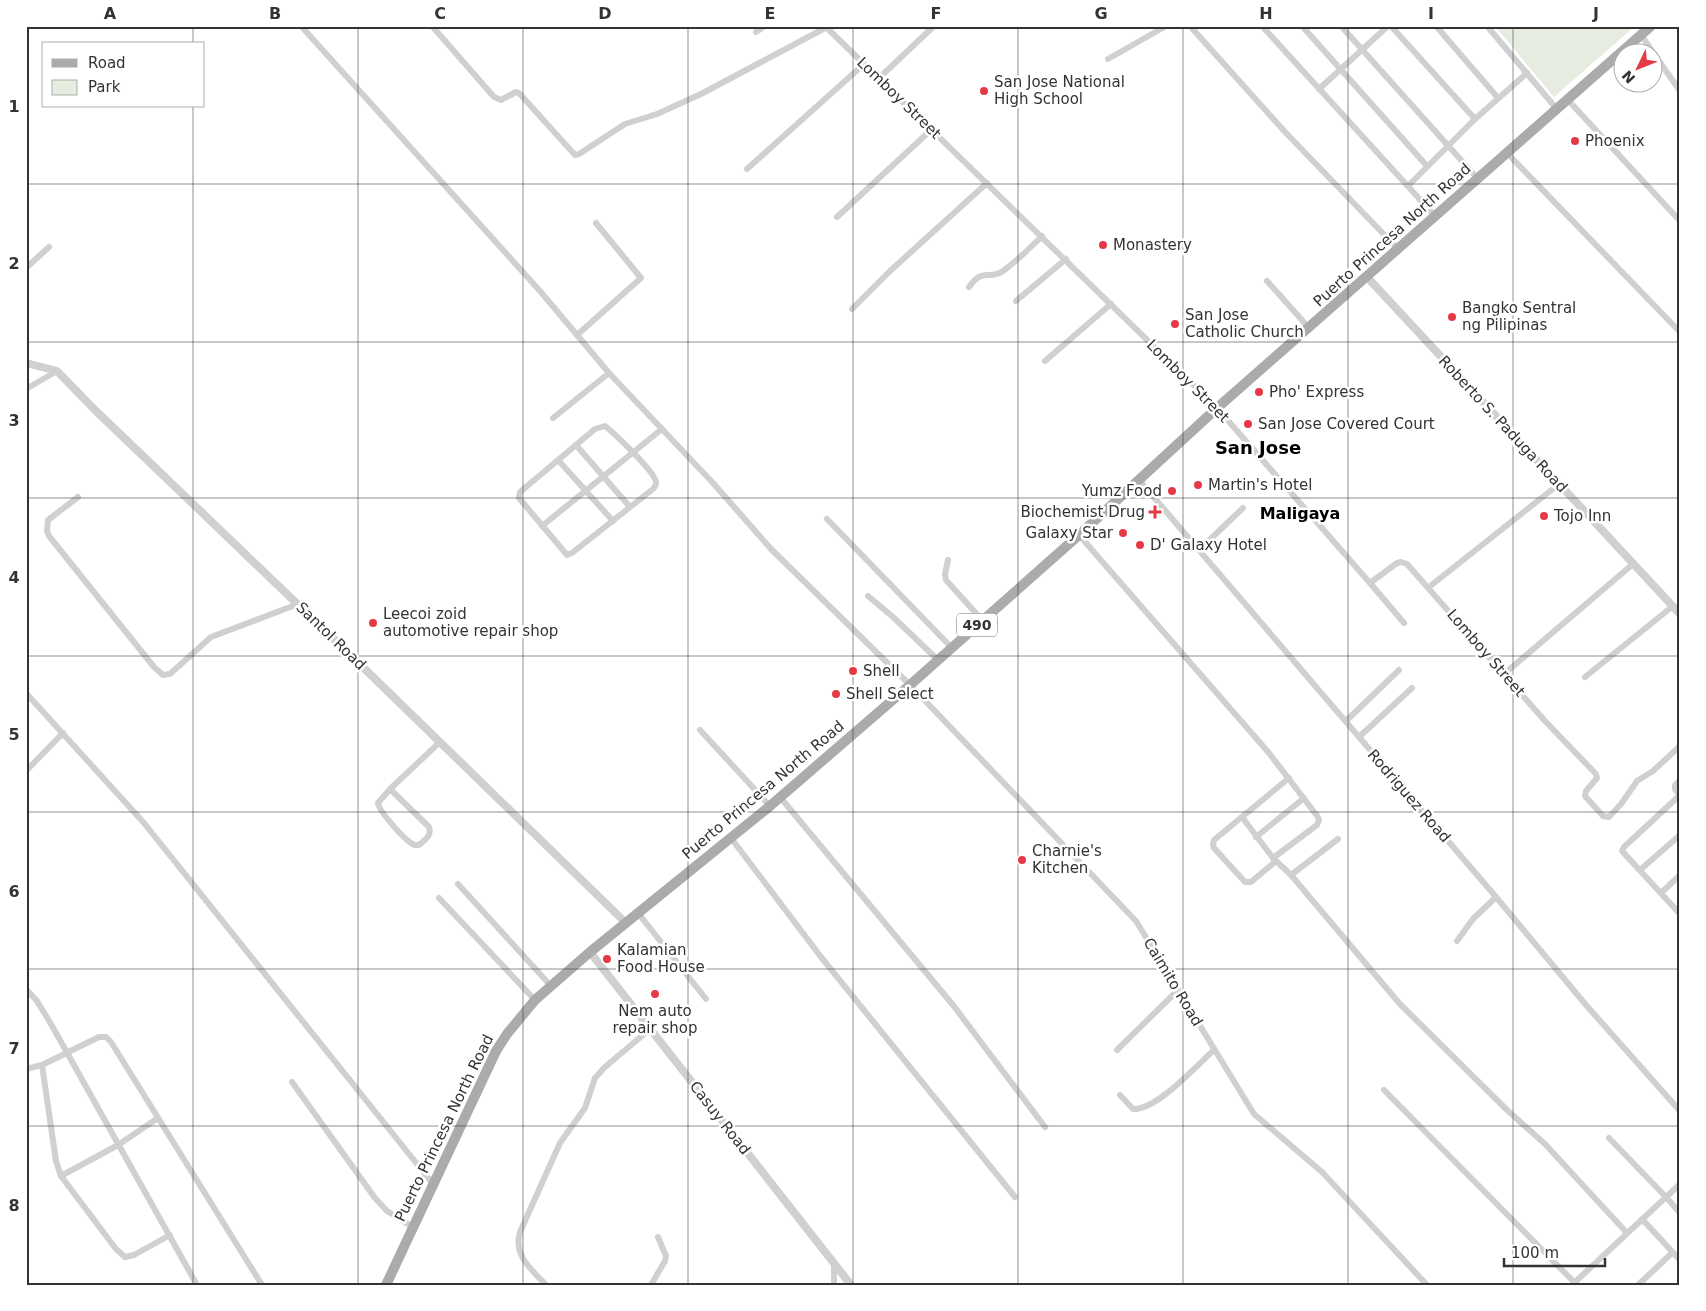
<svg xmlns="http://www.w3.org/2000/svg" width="1706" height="1311" viewBox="0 0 1706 1311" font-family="'DejaVu Sans',sans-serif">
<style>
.green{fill:#e6ecdf}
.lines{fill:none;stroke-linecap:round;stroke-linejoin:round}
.minor{stroke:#d0d0d0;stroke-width:6}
.tertiary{stroke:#d0d0d0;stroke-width:8}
.primary{stroke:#ababab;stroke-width:10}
.grid{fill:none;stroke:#333;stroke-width:1;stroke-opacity:0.55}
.poi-dot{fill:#e63946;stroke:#fff;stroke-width:2}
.labels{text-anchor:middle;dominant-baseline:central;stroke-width:5;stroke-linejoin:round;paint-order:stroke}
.shield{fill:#fff;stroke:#707070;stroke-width:1}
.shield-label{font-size:14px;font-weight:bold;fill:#333}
.poi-label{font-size:15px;fill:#333;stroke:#fff;text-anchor:start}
.street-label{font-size:15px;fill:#333;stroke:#fff}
.neighbourhood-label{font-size:16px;font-weight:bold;fill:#000;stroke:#fff}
.quarter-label{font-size:18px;font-weight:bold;fill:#000;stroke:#fff}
.neatline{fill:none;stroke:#333;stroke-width:2}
.grid-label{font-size:16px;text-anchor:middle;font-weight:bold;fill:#333}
</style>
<rect width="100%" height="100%" fill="#fff"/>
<path class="green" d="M1495 26H1635L1554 97Z"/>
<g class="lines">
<g class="minor">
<path d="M301 26 540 291 609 373 713 483 771 549 910 685 1136 921 1254 1114 1322 1172 1427 1285"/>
<path d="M432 26 494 97 501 100 516 92 519 93 575 155 579 154 625 124 657 114 701 94 827 27"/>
<path d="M825 26 1217 408 1370 583 1397 563 1401 562 1407 564 1545 721 1596 774 1597 778 1586 791 1585 796 1603 816 1609 817 1621 804 1637 781 1653 771 1680 746"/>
<path d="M1190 26 1286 133 1398 249"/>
<path d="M1262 26 1435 216"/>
<path d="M1302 26 1427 166"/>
<path d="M1341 26 1478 179"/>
<path d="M1391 26 1475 119"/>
<path d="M1436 26 1498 98"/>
<path d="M1487 26 1556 108"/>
<path d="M756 32 765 26"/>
<path d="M1641 35 1680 91"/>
<path d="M1108 59 1166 26"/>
<path d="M879 78 934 26"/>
<path d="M1319 89 1388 26"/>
<path d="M1567 99 1680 221"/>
<path d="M1507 153 1680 332"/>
<path d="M747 169 864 64"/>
<path d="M1408 186 1475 119 1527 73"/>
<path d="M837 217 932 129"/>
<path d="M26 268 49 247"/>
<path d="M1267 281 1309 328"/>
<path d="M969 287C984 266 989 281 1003 271 1017 261 1030 248 1042 236"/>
<path d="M1016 301 1066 259"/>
<path d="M852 309 890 271 987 183"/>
<path d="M577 335 641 278 596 223"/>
<path d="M1045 361 1111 304"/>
<path d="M26 389 57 371"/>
<path d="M553 418 609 373"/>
<path d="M605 426C614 433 655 472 656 482 656 485 655 487 653 489L572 553 567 555 519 498 520 492 595 429Z"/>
<path d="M576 445 630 507"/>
<path d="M558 460 613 521"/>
<path d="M1139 480 1496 897 1586 1005 1680 1111"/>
<path d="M78 497 48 520 47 531 49 536 154 667 163 675 170 674 211 637 298 604"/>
<path d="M827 519 952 648"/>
<path d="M542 526 662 429"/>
<path d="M1079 535 1269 753 1318 817 1319 820 1317 825 1273 858"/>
<path d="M1199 550 1243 508"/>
<path d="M948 560 945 574 946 580 982 620"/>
<path d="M1370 583 1404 623"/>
<path d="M1429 587 1559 484"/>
<path d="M868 596 893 617 938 660"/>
<path d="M1504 674 1633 564"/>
<path d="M1585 677 1673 606"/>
<path d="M26 693 144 823 433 1184"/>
<path d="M1346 721 1399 670"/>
<path d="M700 730 770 806"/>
<path d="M1359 737 1412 688"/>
<path d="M26 771 63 733"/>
<path d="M1680 780 1675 785V789L1680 796"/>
<path d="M390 789 429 827C432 836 425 840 419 845 415 845 415 846 411 843 403 838 379 811 378 803L390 789 440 742"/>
<path d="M1679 796 1624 847 1622 851 1680 914"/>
<path d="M780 797 953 1005 1045 1127"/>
<path d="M1242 817 1273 858 1291 875 1399 1003 1507 1110 1545 1144 1627 1233"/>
<path d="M1256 837 1304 798"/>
<path d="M731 838 821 957 1015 1197"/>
<path d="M1276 861 1251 882H1245L1214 848 1213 845 1214 840 1289 778"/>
<path d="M1640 870 1680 835"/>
<path d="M1291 875 1338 839"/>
<path d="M458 884 551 986"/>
<path d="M1661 893 1680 875"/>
<path d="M439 898 535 1000"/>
<path d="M638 913 706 999"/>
<path d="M1457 941 1473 919 1496 897"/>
<path d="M26 989 37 1001 51 1024 197 1285"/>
<path d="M1117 1050 1178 990"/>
<path d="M42 1065 56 1161 61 1176 116 1249 125 1257 134 1255 170 1235"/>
<path d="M26 1069 42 1065 99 1037H106L111 1042 262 1285"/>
<path d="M292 1082 375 1198 387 1211 413 1227"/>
<path d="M1384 1090 1574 1282"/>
<path d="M1120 1095 1133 1109C1157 1110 1196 1066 1214 1050"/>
<path d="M1609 1138 1666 1197 1680 1213"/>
<path d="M61 1176 118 1145 158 1118"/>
<path d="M1642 1219 1680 1260"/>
<path d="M1573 1284 1680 1184"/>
<path d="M546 1285C531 1269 513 1255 520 1232L560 1143 585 1108 595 1078 605 1067 650 1029"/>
<path d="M651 1285 665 1261 666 1256 658 1237"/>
<path d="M834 1285V1264"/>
<path d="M1638 1285 1672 1253"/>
</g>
<g class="tertiary">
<path d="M1367 277 1680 614"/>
<path d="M26 363 57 371 95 410 337 642 626 923"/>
<path d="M590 952 851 1285"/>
</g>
<path class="primary" d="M386 1285 496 1051 507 1034 535 1000 590 952 770 806 910 685 1079 535 1217 408 1651 26"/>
</g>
<path class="grid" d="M193 26V44M358 26V1285M523 26V1285M688 26V1285M853 26V1285M1018 26V1285M1183 26V1285M1348 26V1285M1513 26V1285M193 106V1285M26 184H1680M26 342H1680M26 498H1680M26 656H1680M26 812H1680M26 969H1680M26 1126H1680"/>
<g class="poi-dot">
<circle cx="984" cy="91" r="5"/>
<circle cx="1575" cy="141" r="5"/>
<circle cx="1103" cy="245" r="5"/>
<circle cx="1452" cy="317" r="5"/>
<circle cx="1175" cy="324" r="5"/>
<circle cx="1259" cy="392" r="5"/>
<circle cx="1248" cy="424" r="5"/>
<circle cx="1198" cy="485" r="5"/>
<circle cx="1172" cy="491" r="5"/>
<path d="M1152.5 504.5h5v5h5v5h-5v5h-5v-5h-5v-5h5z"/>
<circle cx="1544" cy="516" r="5"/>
<circle cx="1123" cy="533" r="5"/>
<circle cx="1140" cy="545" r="5"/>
<circle cx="373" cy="623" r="5"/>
<circle cx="853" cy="671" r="5"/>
<circle cx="836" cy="694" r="5"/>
<circle cx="1022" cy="860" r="5"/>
<circle cx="607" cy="959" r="5"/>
<circle cx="655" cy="994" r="5"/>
</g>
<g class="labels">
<rect class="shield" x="957" y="613.5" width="40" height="23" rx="4"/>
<g class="shield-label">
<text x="977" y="625">490</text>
</g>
<g class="poi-label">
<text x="994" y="82">San Jose National<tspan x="994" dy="17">High School</tspan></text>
<text x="1585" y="141">Phoenix</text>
<text x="1113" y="245">Monastery</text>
<text x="1462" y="308">Bangko Sentral<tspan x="1462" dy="17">ng Pilipinas</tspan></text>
<text x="1185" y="315">San Jose<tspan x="1185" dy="17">Catholic Church</tspan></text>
<text x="1269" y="392">Pho' Express</text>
<text x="1258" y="424">San Jose Covered Court</text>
<text x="1208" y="485">Martin's Hotel</text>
<text x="1162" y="491" text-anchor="end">Yumz Food</text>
<text x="1145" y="512" text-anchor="end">Biochemist Drug</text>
<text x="1554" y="516">Tojo Inn</text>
<text x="1113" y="533" text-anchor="end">Galaxy Star</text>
<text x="1150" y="545">D' Galaxy Hotel</text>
<text x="383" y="614">Leecoi zoid<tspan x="383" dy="17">automotive repair shop</tspan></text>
<text x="863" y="671">Shell</text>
<text x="846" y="694">Shell Select</text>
<text x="1032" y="851">Charnie's<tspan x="1032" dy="17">Kitchen</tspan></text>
<text x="617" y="950">Kalamian<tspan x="617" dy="17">Food House</tspan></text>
<text x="655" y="1011" text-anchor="middle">Nem auto<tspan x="655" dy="17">repair shop</tspan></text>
</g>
<g class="street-label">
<text transform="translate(899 98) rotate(44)">Lomboy Street</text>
<text transform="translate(1392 235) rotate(-42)">Puerto Princesa North Road</text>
<text transform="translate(1188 381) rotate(45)">Lomboy Street</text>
<text transform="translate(1503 424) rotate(47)">Roberto S. Paduga Road</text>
<text transform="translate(331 636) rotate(44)">Santol Road</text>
<text transform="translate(1486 653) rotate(49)">Lomboy Street</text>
<text transform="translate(763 790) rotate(-40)">Puerto Princesa North Road</text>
<text transform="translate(1409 796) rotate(49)">Rodriguez Road</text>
<text transform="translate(1173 982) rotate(59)">Caimito Road</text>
<text transform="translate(720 1118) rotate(52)">Casuy Road</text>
<text transform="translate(444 1128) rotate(-64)">Puerto Princesa North Road</text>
</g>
<g class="neighbourhood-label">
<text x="1300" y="513">Maligaya</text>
</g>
<g class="quarter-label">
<text x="1258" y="447">San Jose</text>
</g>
</g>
<rect width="1706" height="1311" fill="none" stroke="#ffffff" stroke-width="55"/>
<rect x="42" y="42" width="162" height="65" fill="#ffffff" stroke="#adadad"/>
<rect x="52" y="59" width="25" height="8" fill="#ababab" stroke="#adadad"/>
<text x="88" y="68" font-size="15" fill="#333333">Road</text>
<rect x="52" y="80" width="25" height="15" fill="#e6ecdf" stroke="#adadad"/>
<text x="88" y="92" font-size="15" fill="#333333">Park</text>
<g transform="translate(1638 68) rotate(227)"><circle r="24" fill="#ffffff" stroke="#adadad"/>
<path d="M0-4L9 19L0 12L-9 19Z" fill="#e63946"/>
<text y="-8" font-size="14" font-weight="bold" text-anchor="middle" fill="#333333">N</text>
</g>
<path d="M1504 1258v8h101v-8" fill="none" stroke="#333333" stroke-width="2.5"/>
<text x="1511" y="1258" font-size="15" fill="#333333" stroke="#ffffff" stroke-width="4" paint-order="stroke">100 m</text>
<rect x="28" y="28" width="1650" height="1256" class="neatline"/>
<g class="grid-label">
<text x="110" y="19">A</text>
<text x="275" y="19">B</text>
<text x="440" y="19">C</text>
<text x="605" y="19">D</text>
<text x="770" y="19">E</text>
<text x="936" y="19">F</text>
<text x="1101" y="19">G</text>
<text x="1266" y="19">H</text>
<text x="1431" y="19">I</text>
<text x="1596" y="19">J</text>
<text x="14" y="112">1</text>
<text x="14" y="269">2</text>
<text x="14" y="426">3</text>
<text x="14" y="583">4</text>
<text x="14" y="740">5</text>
<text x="14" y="897">6</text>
<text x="14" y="1054">7</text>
<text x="14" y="1211">8</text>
</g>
</svg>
